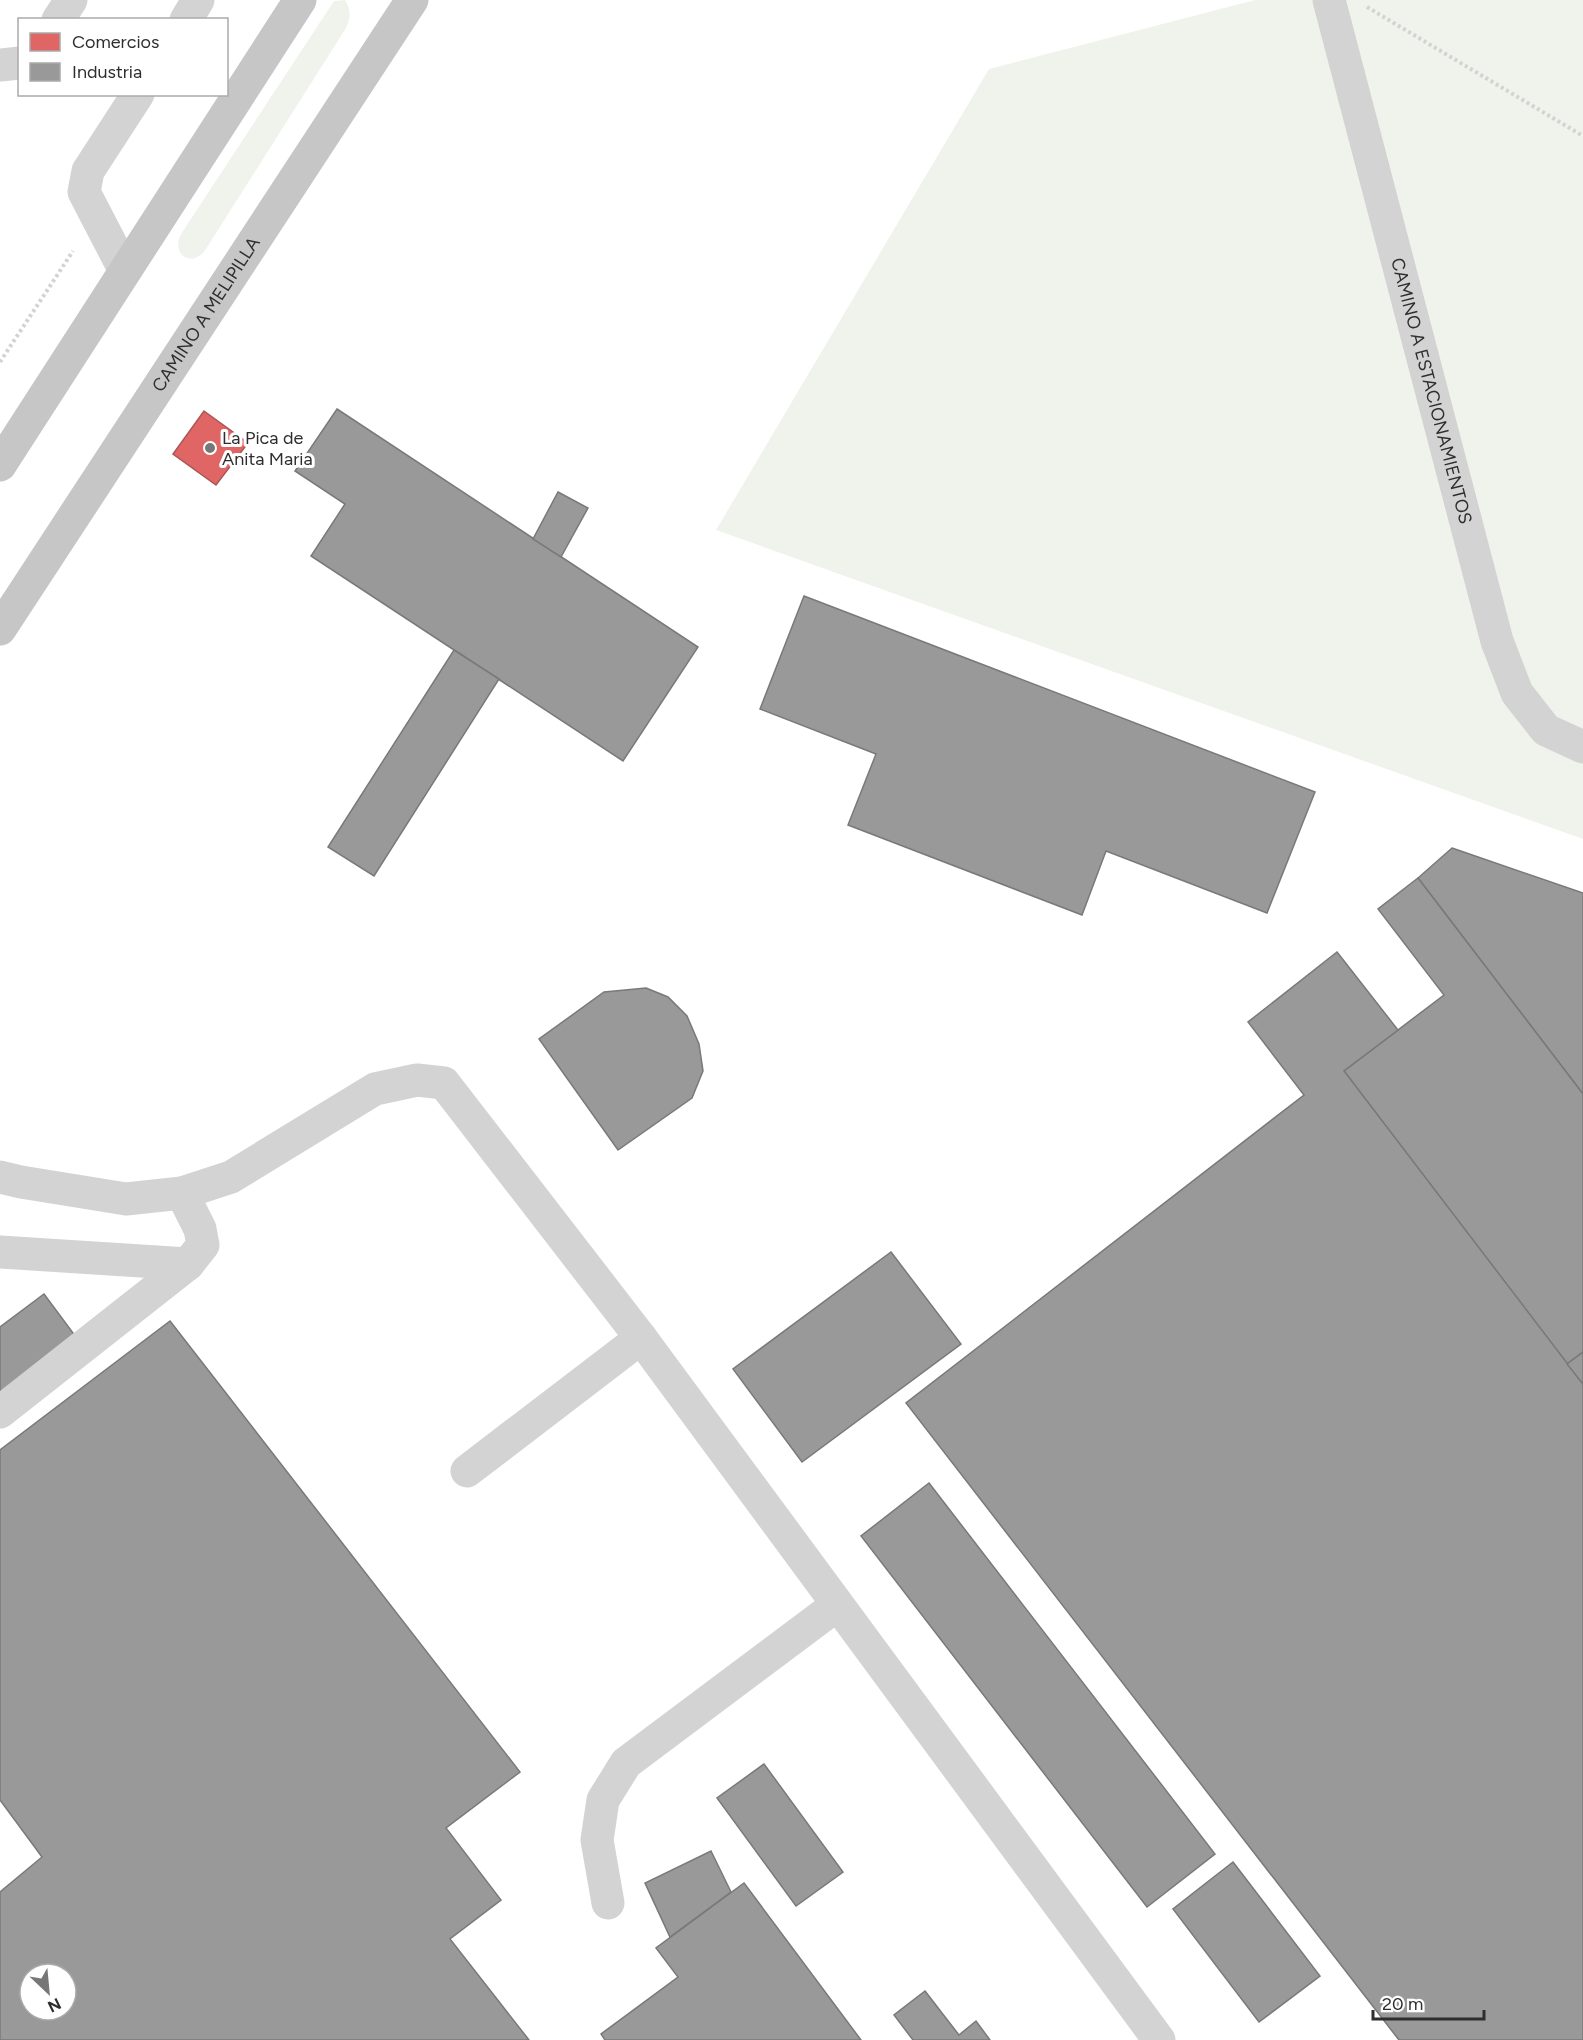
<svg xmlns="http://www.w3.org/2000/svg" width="1583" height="2040" viewBox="0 0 1583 2040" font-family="Figtree,sans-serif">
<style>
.green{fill:#f0f3ec}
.shops{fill:#e06666;stroke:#ab5555;stroke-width:1.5}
.industry{fill:#999;stroke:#797979;stroke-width:1.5;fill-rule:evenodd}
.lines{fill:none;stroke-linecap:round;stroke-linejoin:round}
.path{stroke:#d3d3d3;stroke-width:4;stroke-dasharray:3 3;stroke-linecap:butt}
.minor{stroke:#d3d3d3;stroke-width:33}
.major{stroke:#c6c6c6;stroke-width:33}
.poi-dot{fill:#777;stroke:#fff;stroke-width:2}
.labels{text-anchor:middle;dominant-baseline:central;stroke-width:6;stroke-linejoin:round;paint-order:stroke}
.street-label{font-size:18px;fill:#2e2e2e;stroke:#fff}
.poi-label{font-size:18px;fill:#2e2e2e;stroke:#fff;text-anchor:start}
</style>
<rect width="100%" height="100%" fill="#fff"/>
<g class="green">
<path d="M345 0C351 10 351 17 346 28L206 249C193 269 170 255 181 234L334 1Z"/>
<path d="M1255 0H1583V839L716 530 989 69Z"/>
</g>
<path class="shops" d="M204 411 248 443 216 485 173 454Z"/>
<g class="industry">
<path d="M337 409 698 647 623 761 311 556 345 504 295 471Z"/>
<path d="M558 492 588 508 561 557 533 539Z"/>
<path d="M804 596 1315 792 1267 913 1106 851 1082 915 848 825 876 754 760 709Z"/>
<path d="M454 650 499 679 374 876 328 847Z"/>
<path d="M1452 848 1583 893V1094L1418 878Z"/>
<path d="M1418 878 1583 1094V1352L1567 1364 1344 1071 1444 995 1378 909Z"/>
<path d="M1337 952 1398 1030 1344 1071 1583 1384V2040H1399L906 1403 1304 1095 1248 1022Z"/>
<path d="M646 988 668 997 687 1016 699 1044 703 1071 692 1098 618 1150 539 1039 604 992Z"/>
<path d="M891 1252 961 1344 802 1462 733 1369Z"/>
<path d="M44 1294 79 1341 0 1400V1327Z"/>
<path d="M170 1321 520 1772 446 1828 501 1900 450 1939 529 2040H0V1892L42 1857 0 1800V1450ZM30 1974H66V2010H30Z"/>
<path d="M1583 1352V1384L1567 1364Z"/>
<path d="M929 1483 1215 1854 1147 1907 861 1536Z"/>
<path d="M764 1764 843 1872 796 1906 717 1798Z"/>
<path d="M711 1851 731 1892 670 1937 645 1883Z"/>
<path d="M1233 1862 1320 1976 1259 2022 1173 1909Z"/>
<path d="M744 1883 861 2040H605L601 2034 678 1977 656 1948Z"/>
<path d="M925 1991 959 2035 976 2021 990 2040H913L894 2015Z"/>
</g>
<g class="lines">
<g class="path">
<path d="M1367 7 1583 136"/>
<path d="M0 362 73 251"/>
</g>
<g class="minor">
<path id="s1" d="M1329 0 1497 641 1517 693 1546 730 1583 747"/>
<path d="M58 20 71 0"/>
<path d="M186 20 198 0"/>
<path d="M0 65 20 63"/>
<path d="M125 271 84 192 88 171 138 94"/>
<path d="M0 1177 21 1182 126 1199 182 1193 231 1177 375 1089 417 1080 444 1083 641 1338 1159 2040"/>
<path d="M0 1252 188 1264"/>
<path d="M0 1412 188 1264 203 1245 200 1229 182 1193"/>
<path d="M467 1471 641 1338"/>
<path d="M608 1903 597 1840 603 1800 626 1763 837 1605"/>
</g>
<g class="major">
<path d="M0 465 300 0"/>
<path id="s2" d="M0 629 412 0"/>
</g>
</g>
<circle class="poi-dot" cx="210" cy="448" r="6"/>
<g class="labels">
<g class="street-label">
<text stroke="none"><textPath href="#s2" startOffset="376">CAMINO A MELIPILLA</textPath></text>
<text stroke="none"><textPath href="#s1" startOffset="404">CAMINO A ESTACIONAMIENTOS</textPath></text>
</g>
<g class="poi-label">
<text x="222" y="438">La Pica de<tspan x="222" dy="21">Anita Maria</tspan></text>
</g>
</g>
<rect x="18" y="18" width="210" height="78" fill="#ffffff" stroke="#ababab" stroke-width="1.5"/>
<rect x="30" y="33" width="30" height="18" fill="#e06666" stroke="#ababab" stroke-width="1.5"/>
<text x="72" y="48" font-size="18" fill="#2e2e2e">Comercios</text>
<rect x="30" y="63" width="30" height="18" fill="#999999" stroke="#ababab" stroke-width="1.5"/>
<text x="72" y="78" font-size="18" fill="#2e2e2e">Industria</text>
<g transform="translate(48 1992) rotate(154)"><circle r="28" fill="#ffffff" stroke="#ababab" stroke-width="1.5"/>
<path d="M0-4.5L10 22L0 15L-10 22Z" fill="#777777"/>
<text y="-9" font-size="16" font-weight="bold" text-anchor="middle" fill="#2e2e2e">N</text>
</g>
<path d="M1373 2010v9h111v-9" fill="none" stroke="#2e2e2e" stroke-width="3"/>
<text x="1382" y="2010" font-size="18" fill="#2e2e2e" stroke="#ffffff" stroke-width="4.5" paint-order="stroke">20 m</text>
</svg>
